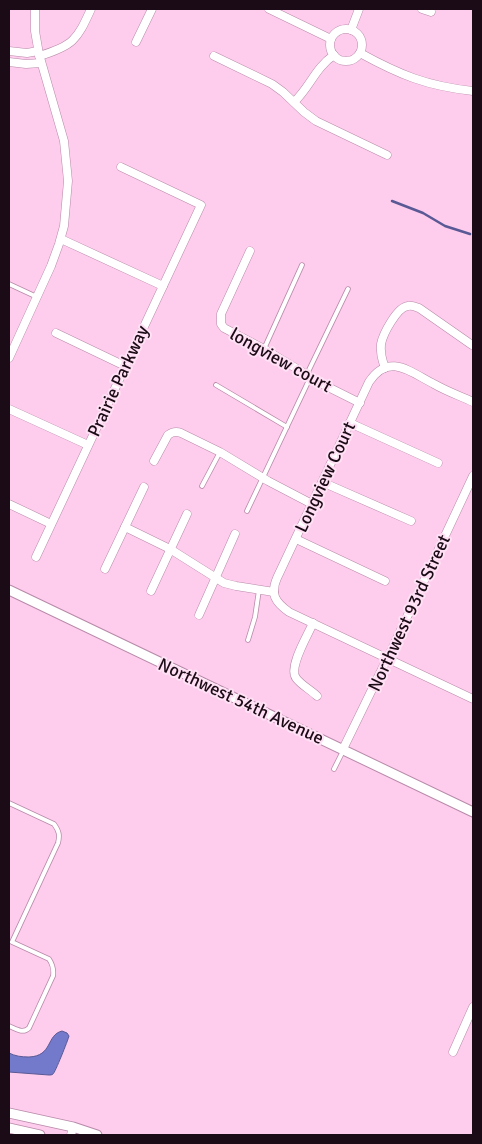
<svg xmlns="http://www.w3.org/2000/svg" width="482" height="1144" viewBox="0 0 482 1144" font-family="Signika,sans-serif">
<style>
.water{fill:#747acb;stroke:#595995}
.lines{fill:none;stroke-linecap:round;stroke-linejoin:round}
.stream{stroke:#595995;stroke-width:2.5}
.service-casing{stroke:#b88aa9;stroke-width:5.5}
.minor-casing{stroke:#b88aa9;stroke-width:9}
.tertiary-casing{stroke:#b88aa9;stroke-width:11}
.service{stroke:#fff;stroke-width:4}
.minor{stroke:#fff;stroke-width:8}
.tertiary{stroke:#fff;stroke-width:9}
.labels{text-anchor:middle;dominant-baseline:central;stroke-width:4;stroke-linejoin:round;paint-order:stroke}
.street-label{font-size:18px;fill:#1b0b16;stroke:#ffe0f4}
</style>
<rect width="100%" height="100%" fill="#fecced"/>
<path class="water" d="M62 1031 67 1033 69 1036C68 1040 55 1073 53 1074 52 1075 50 1075 49 1075L9 1072V1053C15 1056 21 1057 29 1057 53 1056 46 1035 62 1031Z"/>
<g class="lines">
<path class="stream" d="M392 201 423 213 445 226 470 234"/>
<g class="service-casing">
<g id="service">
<path d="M9 284 37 297"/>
<path d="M264 349 302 265"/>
<path d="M307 374 348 289"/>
<path d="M216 385 287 427"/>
<path d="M202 486 220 452"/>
<path d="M247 511 310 378"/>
<path d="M248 640 255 617 259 590"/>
<path d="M334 769 343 751"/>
<path d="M9 803 54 824C59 831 60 835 58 843L12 942 49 959C53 965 54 969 53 976L29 1028C23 1034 16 1029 9 1026"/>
</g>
</g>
<g class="minor-casing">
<g id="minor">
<path d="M269 9 331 39"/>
<path d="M422 9 431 12"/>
<circle cx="346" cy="45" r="16"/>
<path d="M351 30 359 9"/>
<path d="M136 42 152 9"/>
<path d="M9 51 27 53 38 51"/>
<path d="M360 53C400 75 427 86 473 91"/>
<path d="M39 56C73 46 77 40 91 9"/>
<path d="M214 56 272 84 283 92 304 112 316 121 387 155"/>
<path d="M9 62 26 64 41 63"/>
<path d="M294 102C310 87 315 68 334 55"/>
<path d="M61 239 163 286"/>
<path d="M250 251 221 314V324L224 328 264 349 324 385 360 403"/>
<path d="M56 333 125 366"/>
<path d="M9 358 51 266 59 244 64 226 68 181 64 141 39 54 35 31V9"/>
<path d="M385 368C382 360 380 353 381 344 383 334 397 307 408 306 412 305 416 307 419 308L472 345"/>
<path d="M473 402C460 396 446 391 434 384 410 372 389 352 369 382L277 578C270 594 275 602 289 612L473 699"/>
<path d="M9 409 88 445"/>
<path d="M350 423 438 463"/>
<path d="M154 461 168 435C172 432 176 431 181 433L220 452 268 481 312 504"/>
<path d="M322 482 411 521"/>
<path d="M9 504 51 524"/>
<path d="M125 527 170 549 224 583 236 586 274 592"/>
<path d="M296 539 385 581"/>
<path d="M36 557 201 205 121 167"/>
<path d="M105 569 144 487"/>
<path d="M151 591 187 514"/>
<path d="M199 615 235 534"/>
<path d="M313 623C308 635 288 667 296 678 301 685 311 690 317 696"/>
<path d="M343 749 383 667 392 649 473 476"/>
<path d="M453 1052 473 1007"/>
<path d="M71 1135 73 1127"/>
</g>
</g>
<g class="tertiary-casing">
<g id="tertiary">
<path d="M9 590 473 812"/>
<path d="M9 1113 73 1127 97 1135"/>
<path d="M9 1128 40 1135"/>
</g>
</g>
<use href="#service" class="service"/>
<use href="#minor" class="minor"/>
<use href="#tertiary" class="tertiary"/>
</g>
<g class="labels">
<g class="street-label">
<text transform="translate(281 360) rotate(29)">longview court</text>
<text transform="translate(118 381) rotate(-65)">Prairie Parkway</text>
<text transform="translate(325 477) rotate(-65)">Longview Court</text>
<text transform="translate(409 613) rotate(-65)">Northwest 93rd Street</text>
<text transform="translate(241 701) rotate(25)">Northwest 54th Avenue</text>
</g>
</g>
<rect width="482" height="1144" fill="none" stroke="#1b0b16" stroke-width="20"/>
</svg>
